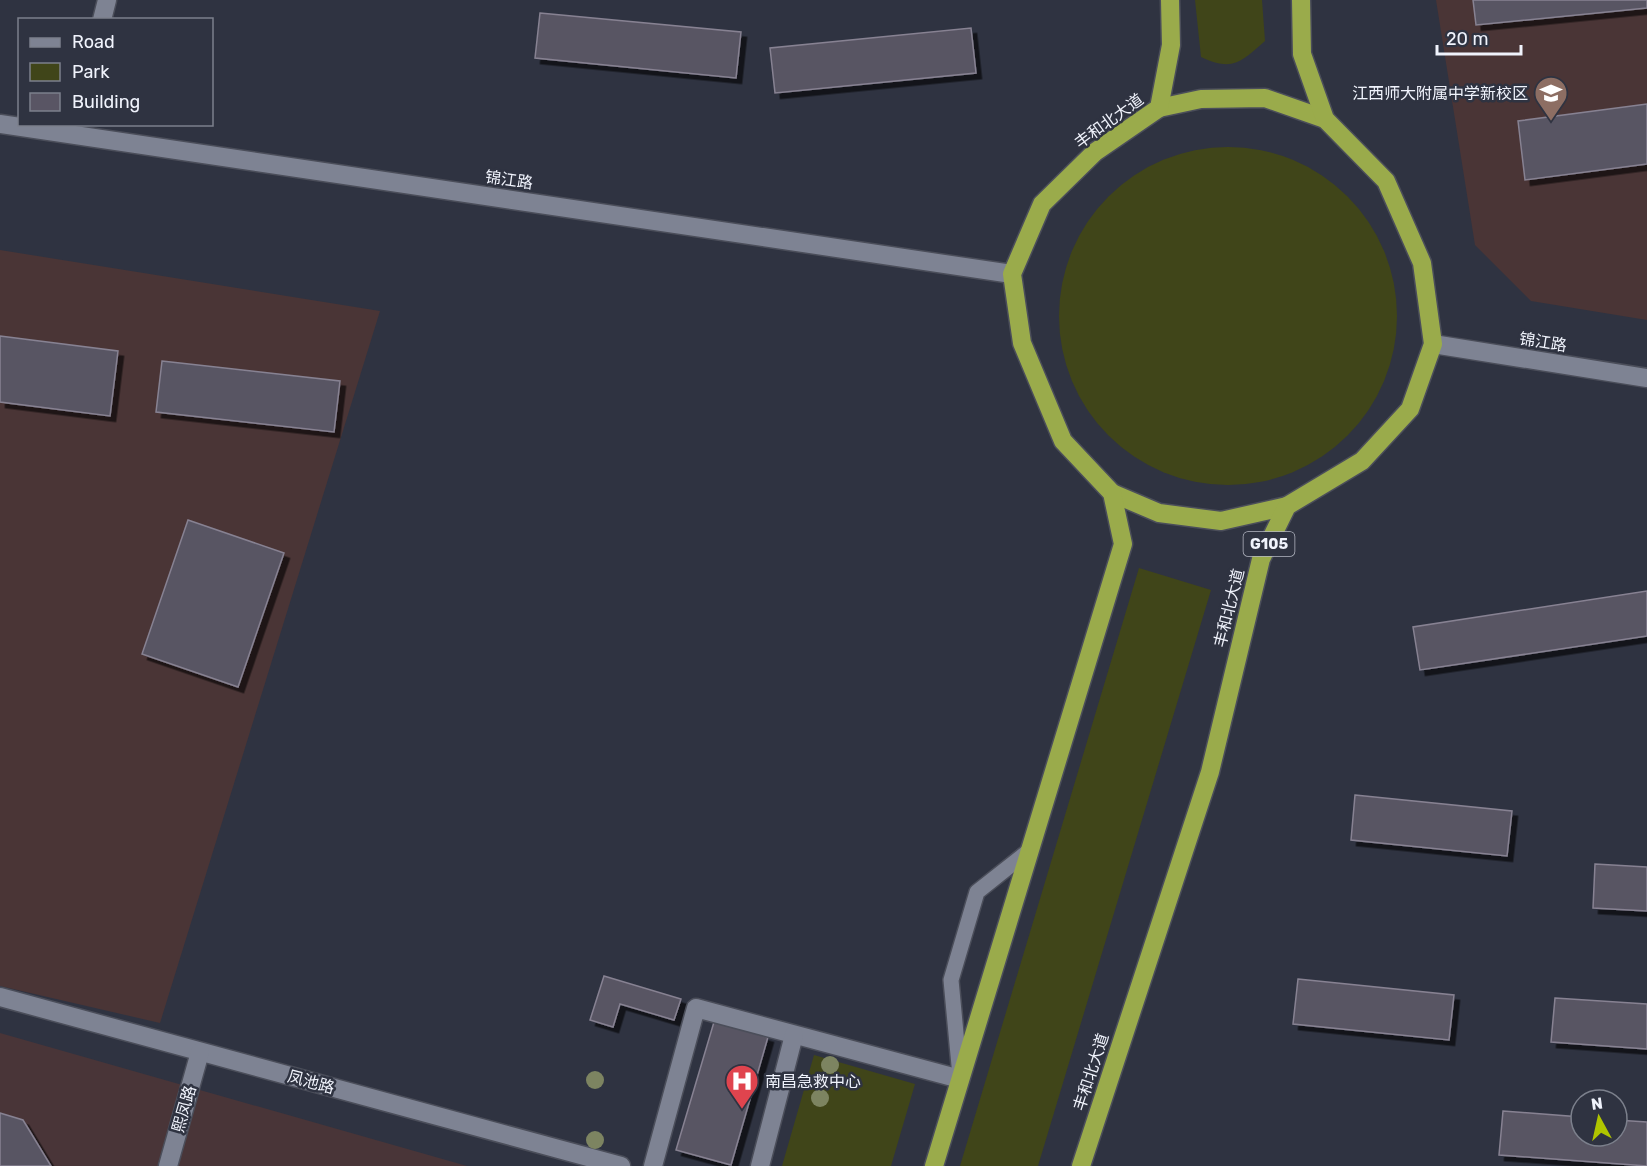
<svg xmlns="http://www.w3.org/2000/svg" width="1647" height="1166" viewBox="0 0 1647 1166" font-family="Rubik,'Noto Sans SC',sans-serif">
<style>
.commercial{fill:#493538}
.education{fill:#4a3536}
.green{fill:#404519}
.building{fill:#595564;stroke:#878292;stroke-width:1.5;filter:url(#shadow)}
.lines{fill:none;stroke-linecap:round;stroke-linejoin:round}
.lane-casing{stroke:#4b4e5a;stroke-width:18}
.street-casing{stroke:#4b4e5a;stroke-width:21}
.secondary-casing{stroke:#4b4e5a;stroke-width:21}
.highway-casing{stroke:#4b4e5a;stroke-width:21}
.lane{stroke:#7e8393;stroke-width:15}
.street{stroke:#7e8393;stroke-width:18}
.secondary{stroke:#7e8393;stroke-width:18}
.highway{stroke:#9aab4b;stroke-width:18}
.tree{fill:#7d8461}
.labels{text-anchor:middle;dominant-baseline:central;stroke-width:5;stroke-linejoin:round;paint-order:stroke}
.shield{fill:#2f3341;stroke:#b6b9c4;stroke-width:1.5}
.shield-label{font-size:15px;font-weight:bold;fill:#f0f3fc}
.poi-label{font-size:16px;fill:#f0f3fc;stroke:#2f3341;text-anchor:end}
.street-label{font-size:16px;fill:#f0f3fc;stroke:#2f3341}
</style>
<defs>
<filter id="shadow"><feDropShadow dx="5.5" dy="5.5" stdDeviation="0" flood-color="#0009"/></filter>
</defs>
<rect width="100%" height="100%" fill="#2f3341"/>
<path class="commercial" d="M0 1033 467 1166H0Z"/>
<g class="education">
<path d="M1436 0H1647V320L1531 301 1475 245Z"/>
<path d="M0 250 380 311 160 1023 0 986Z"/>
</g>
<g class="green">
<path d="M1195 0H1262L1265 41C1241 62 1233 72 1201 57Z"/>
<circle cx="1228" cy="316" r="169"/>
<path d="M1139 568 1211 590 1038 1166H960Z"/>
<path d="M814 1055 915 1084 891 1166H782Z"/>
</g>
<g class="building">
<path d="M1473 0H1647V8L1476 25Z"/>
<path d="M540 13 741 32 736 78 535 58Z"/>
<path d="M971 28 976 73 775 93 770 48Z"/>
<path d="M1647 104V164L1525 180 1518 121Z"/>
<path d="M0 336 118 351 110 416 0 402Z"/>
<path d="M162 361 340 381 334 432 156 412Z"/>
<path d="M188 520 284 553 238 687 142 654Z"/>
<path d="M1647 591V636L1420 670 1413 627Z"/>
<path d="M1355 795 1512 811 1507 856 1351 840Z"/>
<path d="M1595 864 1647 867V911L1593 908Z"/>
<path d="M604 976 681 999 674 1020 620 1004 613 1027 590 1020Z"/>
<path d="M1298 979 1454 995 1449 1040 1293 1024Z"/>
<path d="M1555 998 1647 1004V1049L1551 1042Z"/>
<path d="M714 1022 768 1037 731 1165 676 1150Z"/>
<path d="M1503 1111 1581 1117V1136H1617V1120L1647 1122V1166L1499 1155Z"/>
<path d="M0 1113 23 1120 51 1166H0Z"/>
</g>
<g class="lines">
<g class="lane-casing">
<path id="lane" d="M960 1076 951 980 977 892 1030 850"/>
</g>
<g class="street-casing">
<g id="street">
<path d="M102 20 107 0"/>
<path d="M0 997 621 1166"/>
<path d="M168 1166 200 1052"/>
<path d="M653 1166 696 1008 960 1079"/>
<path d="M760 1166 794 1035"/>
</g>
</g>
<g class="secondary-casing">
<g id="secondary">
<path d="M0 124 1012 274"/>
<path d="M1433 344 1647 378"/>
</g>
</g>
<g class="highway-casing">
<g id="highway">
<path d="M1159 108 1201 99 1265 98 1325 119"/>
<path d="M1112 493 1159 513 1221 521 1287 506"/>
<path d="M934 1166 1123 544 1112 493 1063 441 1022 343 1012 274 1042 204 1095 152 1159 108 1171 45 1170 0"/>
<path d="M1081 1166 1210 772 1261 559 1287 506 1362 461 1410 409 1433 344 1422 263 1386 181 1325 119 1302 54 1301 0"/>
</g>
</g>
<use href="#lane" class="lane"/>
<use href="#street" class="street"/>
<use href="#secondary" class="secondary"/>
<use href="#highway" class="highway"/>
</g>
<g class="tree">
<circle cx="830" cy="1065" r="9"/>
<circle cx="595" cy="1080" r="9"/>
<circle cx="820" cy="1098" r="9"/>
<circle cx="595" cy="1140" r="9"/>
</g>
<defs>
<g id="school-pin" transform="scale(1.725)"><path d="M0 17L-7.5 6A9.5 9.5 0 1 1 7.5 6Z" fill="#8d6e63" stroke="#2f3341"/><path d="M0-5L7-2L0 1L-7-2ZM-4 1L0 2.5L4 1V4Q0 6-4 4Z" fill="#fff"/></g>
<g id="hospital-pin" transform="scale(1.725)"><path d="M0 17L-7.5 6A9.5 9.5 0 1 1 7.5 6Z" fill="#e0444e" stroke="#2f3341"/><path d="M-5-5h3v3.5h4V-5h3V5h-3V1.5h-4V5h-3Z" fill="#fff"/></g>
</defs>
<g fill-rule="evenodd">
<use href="#school-pin" x="1551" y="93"/>
<use href="#hospital-pin" x="742" y="1081"/>
</g>
<g class="labels">
<rect class="shield" x="1243.5" y="532" width="51" height="24" rx="4.5"/>
<g class="shield-label">
<text x="1269" y="544">G105</text>
</g>
<g class="poi-label">
<text x="1528" y="93">江西师大附属中学新校区</text>
<text x="765" y="1081" text-anchor="start">南昌急救中心</text>
</g>
<g class="street-label">
<text transform="translate(1109 121) rotate(-36)">丰和北大道</text>
<text transform="translate(509 180) rotate(8)">锦江路</text>
<text transform="translate(1543 342) rotate(9)">锦江路</text>
<text transform="translate(1229 608) rotate(-76)">丰和北大道</text>
<text transform="translate(1091 1072) rotate(-72)">丰和北大道</text>
<text transform="translate(311 1082) rotate(15)">凤池路</text>
<text transform="translate(184 1109) rotate(-74)">熙凤路</text>
</g>
</g>
<rect x="18" y="18" width="195" height="108" fill="#2f3341" stroke="#7c808c" stroke-width="1.5"/>
<rect x="30" y="38" width="30" height="9" fill="#7e8393" stroke="#7c808c" stroke-width="1.5"/>
<text x="72" y="48" font-size="18" fill="#f0f3fc">Road</text>
<rect x="30" y="63" width="30" height="18" fill="#404519" stroke="#7c808c" stroke-width="1.5"/>
<text x="72" y="78" font-size="18" fill="#f0f3fc">Park</text>
<rect x="30" y="93" width="30" height="18" fill="#595564" stroke="#7c808c" stroke-width="1.5"/>
<text x="72" y="108" font-size="18" fill="#f0f3fc">Building</text>
<g transform="translate(1599 1118) rotate(352)"><circle r="28" fill="#2f3341" stroke="#7c808c" stroke-width="1.5"/>
<path d="M0-4.5L10 22L0 15L-10 22Z" fill="#b0c500"/>
<text y="-9" font-size="16" font-weight="bold" text-anchor="middle" fill="#f0f3fc">N</text>
</g>
<path d="M1437 45v9h84v-9" fill="none" stroke="#f0f3fc" stroke-width="3"/>
<text x="1446" y="45" font-size="18" fill="#f0f3fc" stroke="#2f3341" stroke-width="4.5" paint-order="stroke">20 m</text>
</svg>
